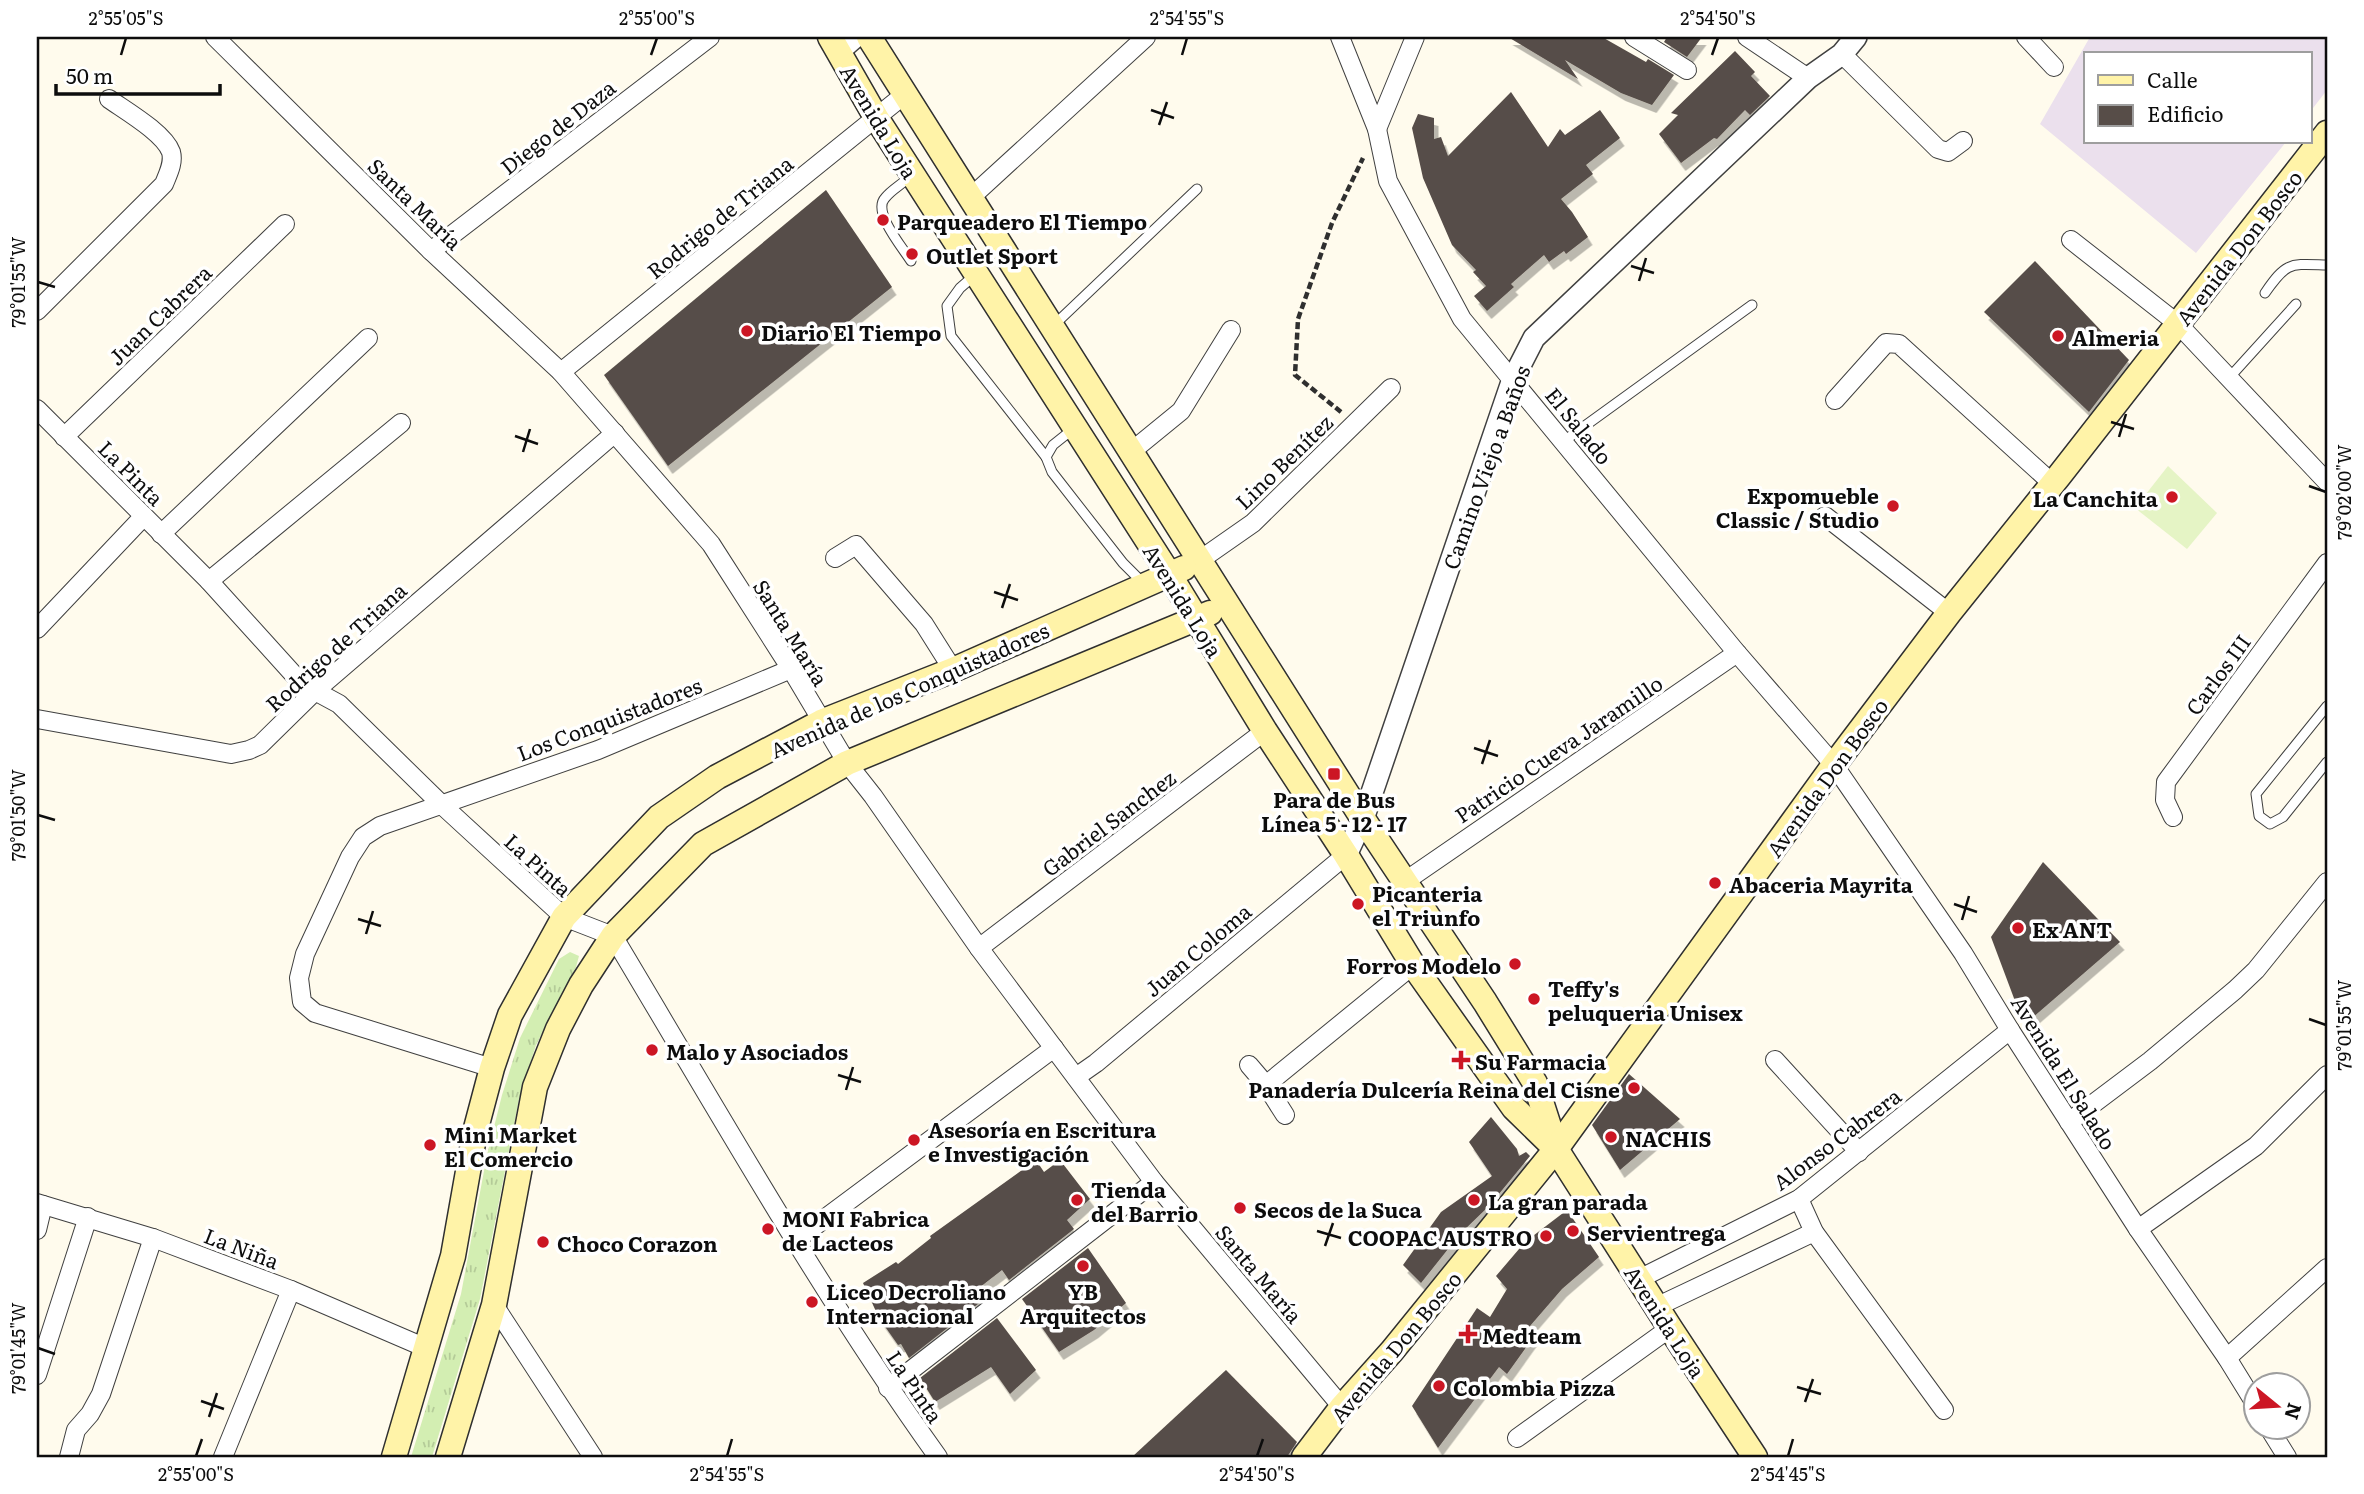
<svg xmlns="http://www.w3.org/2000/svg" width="2364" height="1494" viewBox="0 0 2364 1494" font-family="Literata,serif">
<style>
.industrial{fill:#ebe0ed}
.grass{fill:url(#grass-tufts)}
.pitch{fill:#e5f4c5}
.building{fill:#574d48;filter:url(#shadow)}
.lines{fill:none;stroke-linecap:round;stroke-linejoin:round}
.service-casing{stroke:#404040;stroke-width:11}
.minor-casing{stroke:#404040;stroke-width:20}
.tertiary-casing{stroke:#404040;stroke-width:24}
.secondary-casing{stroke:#2f2f2f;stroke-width:27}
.path{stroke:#2f2f2f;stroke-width:4.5;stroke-dasharray:7 3.5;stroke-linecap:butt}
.service{stroke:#fff;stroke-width:9}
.minor{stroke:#fff;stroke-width:18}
.tertiary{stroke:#fff;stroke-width:21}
.secondary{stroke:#fff3a8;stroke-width:24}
.ticks{fill:none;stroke:#0d0d0d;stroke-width:2.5}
.poi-dot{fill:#cc1624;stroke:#fff;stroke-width:2.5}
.labels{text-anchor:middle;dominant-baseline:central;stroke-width:7;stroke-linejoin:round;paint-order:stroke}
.street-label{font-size:21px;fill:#0d0d0d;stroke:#fff}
.poi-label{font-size:21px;font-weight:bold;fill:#0d0d0d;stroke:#fff;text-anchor:start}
.neatline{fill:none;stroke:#0d0d0d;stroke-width:2.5}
.ticks-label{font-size:18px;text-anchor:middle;fill:#0d0d0d}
</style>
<defs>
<pattern id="grass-tufts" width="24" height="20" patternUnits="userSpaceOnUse" patternTransform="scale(1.75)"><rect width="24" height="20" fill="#d3eeb2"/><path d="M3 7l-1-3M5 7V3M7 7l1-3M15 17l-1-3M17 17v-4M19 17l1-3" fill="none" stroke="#b4cb98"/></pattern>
<filter id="shadow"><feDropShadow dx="4.5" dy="8" stdDeviation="0" flood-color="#0004"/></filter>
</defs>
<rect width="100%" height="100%" fill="#fffbed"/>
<path class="industrial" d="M2090 37H2327V90L2310 112V54H2086V142H2286L2196 253 2040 124Z"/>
<path class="grass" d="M570 952 579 956 576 967 536 1045 519 1099 480 1299 432 1457H411L461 1294 487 1155 502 1095 520 1038 559 959Z"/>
<path class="pitch" d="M2168 466 2217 513 2187 549 2135 508Z"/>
<g class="building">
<path d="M1508 37H1602L1646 62 1648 59 1674 75 1652 105 1621 93 1565 60 1578 79Z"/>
<path d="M1667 37H1702L1687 57 1664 42Z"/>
<path d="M1735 51 1755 72 1751 76 1770 96 1750 115 1745 110 1717 139 1714 138 1681 163 1659 134 1678 115 1671 113Z"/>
<path d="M1511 92 1548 147 1560 129 1565 135 1600 110 1620 138 1586 165 1593 174 1561 199 1572 212 1588 237 1566 254 1564 251 1549 262 1544 255 1511 284 1514 287 1487 311 1474 296 1486 286 1473 272 1476 270 1452 245 1423 178 1412 128 1418 114 1434 118V139L1441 137 1448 156Z"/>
<path d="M826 190 892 287 668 466 604 375Z"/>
<path d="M2035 261 2129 360 2089 412 1984 312Z"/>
<path d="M2043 862 2120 942 2024 1025 1991 937Z"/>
<path d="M1629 1074 1680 1119 1620 1170 1592 1125Z"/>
<path d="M1491 1117 1517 1149 1519 1156 1526 1152 1530 1156 1489 1206 1460 1234 1421 1283 1403 1265 1441 1212 1492 1176 1469 1142Z"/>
<path d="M1036 1160 1044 1172 1060 1160 1090 1199 1067 1220 1074 1229 1009 1280 1002 1270 975 1291 983 1300 909 1358 901 1344 898 1345 879 1318 863 1283 896 1262 898 1264 931 1238 930 1236Z"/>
<path d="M1567 1210 1599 1257 1562 1289 1530 1326 1537 1332 1507 1374 1499 1367 1438 1448 1412 1406 1477 1308 1490 1317 1507 1289 1496 1276 1525 1242Z"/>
<path d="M1088 1248 1126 1303 1094 1330 1059 1352 1022 1299Z"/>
<path d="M997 1318 1036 1370 1010 1394 991 1367 935 1402 920 1378Z"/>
<path d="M1226 1370 1297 1442 1287 1457H1132Z"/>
</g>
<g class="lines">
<g class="service-casing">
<g id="service">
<path d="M910 176C903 184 892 189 885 198 872 212 903 248 911 261"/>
<path d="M975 275 960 288 947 306 951 336 1046 457"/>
<path d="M2265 293C2287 261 2290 264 2327 265"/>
<path d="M1053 326 1197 189"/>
<path d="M2229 378 2296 304"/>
<path d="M1073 429 1053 445 1046 457 1052 472 1123 563 1143 583"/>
<path d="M1564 441 1752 305"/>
<path d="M2327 706 2256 794 2259 816 2270 824 2283 817 2327 762"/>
</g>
</g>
<g class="minor-casing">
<g id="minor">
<path d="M215 37 431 251 561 372 711 544 791 669 847 763 873 796 979 948 1154 1182 1342 1407"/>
<path d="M1340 37 1377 129 1388 181 1462 319 1737 653 1834 765 1963 953 2010 1030 2138 1229 2227 1358 2256 1405"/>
<path d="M1634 37 1687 70"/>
<path d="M1747 37 1808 78"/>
<path d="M2026 37 2054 67"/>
<path d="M1842 54 1938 149 1948 152 1963 141"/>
<path d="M1377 129 1415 37"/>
<path d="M969 199 1146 37"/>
<path d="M2071 240 2178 324 2327 482"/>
<path d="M431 251 710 37"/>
<path d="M37 311 164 184C168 174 174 163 171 152 164 133 126 111 109 99"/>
<path d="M561 372 904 95"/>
<path d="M1835 400 1886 343 1899 344 2053 484"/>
<path d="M37 409 209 581 295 676 315 691 339 704 442 805 564 917 613 936C718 1111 819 1291 938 1457"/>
<path d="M64 437 285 224"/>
<path d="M1132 451 1181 411 1231 330"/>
<path d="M1825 516 1949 613"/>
<path d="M161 534 368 338"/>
<path d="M835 558 856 545 924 624 953 670"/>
<path d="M1200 560 1253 523 1391 388"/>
<path d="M209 581 401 423"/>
<path d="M37 629 144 516"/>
<path d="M37 719 231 754 249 750 260 745 315 691 615 433"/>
<path d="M2173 817 2165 800 2166 782 2327 563"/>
<path d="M1404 882 1737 653"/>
<path d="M979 948 1265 731"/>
<path d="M1775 1060 1859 1152"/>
<path d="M1249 1065 1266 1085"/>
<path d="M492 1068 315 1013 302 1002 299 978 305 954 350 857 363 837 380 826 598 750 791 669"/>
<path d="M1076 1077 1096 1063 1346 855"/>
<path d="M1285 1115 1266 1085 1413 965"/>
<path d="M2069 1122 2150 1061 2235 990 2256 970 2327 882"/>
<path d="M1799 1199 1814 1232 1944 1410"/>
<path d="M37 1203 153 1238 291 1290 426 1348"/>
<path d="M2138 1229 2256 1146 2327 1075"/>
<path d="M37 1230 43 1205"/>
<path d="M796 1240 1054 1048"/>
<path d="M1639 1279 1799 1199 2010 1030"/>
<path d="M494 1305 593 1457"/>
<path d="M1656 1307 1814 1232"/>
<path d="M2227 1358 2327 1268"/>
<path d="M37 1375 88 1217"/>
<path d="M888 1388 1154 1182"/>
<path d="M2269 1428 2287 1457"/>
<path d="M1517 1438 1670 1328"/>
<path d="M69 1457 76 1430 90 1414 101 1394 153 1238"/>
<path d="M223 1457 291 1290"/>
</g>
</g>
<g class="tertiary-casing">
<g id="tertiary">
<path d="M839 51 855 37"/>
<path d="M1346 855 1363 819 1513 379 1534 338 1808 78 1842 54 1856 37"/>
</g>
</g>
<g class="secondary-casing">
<g id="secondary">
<path d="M830 37 877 119 1169 574 1265 731 1346 855 1413 965 1514 1108 1556 1149 1670 1328 1755 1457"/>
<path d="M869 37 1363 819 1485 1002 1535 1083 1555 1145"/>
<path d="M394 1457 453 1256 475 1132 492 1068 510 1015 564 917 659 817 717 777 821 722 953 670 1184 568"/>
<path d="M448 1457 494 1305 535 1087 558 1029 581 985 613 936 703 844 847 763 1210 613"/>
<path d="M1304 1457 1342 1407 1392 1351 1556 1149 1834 765 1949 613 2059 476 2327 133"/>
</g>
</g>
<path class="path" d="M1341 412 1295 375 1298 319 1332 223 1363 158"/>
<use href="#service" class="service"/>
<use href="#minor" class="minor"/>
<use href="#tertiary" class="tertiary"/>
<use href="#secondary" class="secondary"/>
</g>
<path class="ticks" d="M121 55 126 38M651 55 657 38M1182 55 1187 38M1712 55 1718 38M1151 110 1174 118M1159 125 1167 102M1631 266 1654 273M1639 281 1646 258M38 282 55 287M2111 422 2134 429M515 436 538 444M2119 437 2126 414M523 452 530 429M2309 486 2326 492M994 592 1018 600M1002 608 1010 584M1474 748 1498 756M1482 764 1490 740M38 815 55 820M1954 904 1977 912M358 919 381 926M1962 920 1969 896M366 934 373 911M2309 1019 2326 1025M838 1075 861 1082M846 1090 853 1067M1317 1231 1341 1238M1325 1246 1333 1223M38 1348 55 1354M1797 1387 1821 1394M201 1401 224 1409M1805 1402 1813 1379M209 1417 217 1393M196 1456 202 1439M727 1456 732 1439M1257 1456 1263 1439M1788 1456 1793 1439"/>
<g class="poi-dot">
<circle cx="883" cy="220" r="7"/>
<circle cx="912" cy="254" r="7"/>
<circle cx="747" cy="331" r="7"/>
<circle cx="2058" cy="336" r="7"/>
<circle cx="2172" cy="497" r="7"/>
<circle cx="1893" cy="506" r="7"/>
<rect x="1327" y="767" width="14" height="14" rx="3.5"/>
<circle cx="1715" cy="883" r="7"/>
<circle cx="1358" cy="904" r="7"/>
<circle cx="2018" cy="928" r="7"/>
<circle cx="1515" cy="964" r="7"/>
<circle cx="1534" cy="999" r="7"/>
<circle cx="652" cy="1050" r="7"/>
<path d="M1457.5 1049.5h7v7h7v7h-7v7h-7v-7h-7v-7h7z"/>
<circle cx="1634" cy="1088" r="7"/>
<circle cx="1611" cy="1137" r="7"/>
<circle cx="914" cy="1140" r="7"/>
<circle cx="430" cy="1145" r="7"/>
<circle cx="1077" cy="1200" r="7"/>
<circle cx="1474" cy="1200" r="7"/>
<circle cx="1240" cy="1208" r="7"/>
<circle cx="768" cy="1229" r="7"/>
<circle cx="1573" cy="1231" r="7"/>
<circle cx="1546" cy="1236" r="7"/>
<circle cx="543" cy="1242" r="7"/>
<circle cx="1083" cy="1266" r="7"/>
<circle cx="812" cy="1302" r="7"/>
<path d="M1464.5 1323.5h7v7h7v7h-7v7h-7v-7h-7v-7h7z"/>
<circle cx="1439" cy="1386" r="7"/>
</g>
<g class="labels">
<g class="street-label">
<text transform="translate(880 121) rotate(59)">Avenida Loja</text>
<text transform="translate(557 126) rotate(-38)">Diego de Daza</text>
<text transform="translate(416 203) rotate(44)">Santa María</text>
<text transform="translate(719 216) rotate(-39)">Rodrigo de Triana</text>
<text transform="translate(2238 247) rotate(-52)">Avenida Don Bosco</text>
<text transform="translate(159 314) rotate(-44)">Juan Cabrera</text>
<text transform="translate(1580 425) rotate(51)">El Salado</text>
<text transform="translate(1283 461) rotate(-44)">Lino Benítez</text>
<text transform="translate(1485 467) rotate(-70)">Camino Viejo a Baños</text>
<text transform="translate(132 472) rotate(45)">La Pinta</text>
<text transform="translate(1184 600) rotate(58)">Avenida Loja</text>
<text transform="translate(792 632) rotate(58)">Santa María</text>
<text transform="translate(335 646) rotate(-42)">Rodrigo de Triana</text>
<text transform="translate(2217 674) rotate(-54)">Carlos III</text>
<text transform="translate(909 689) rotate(-24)">Avenida de los Conquistadores</text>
<text transform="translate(609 718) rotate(-21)">Los Conquistadores</text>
<text transform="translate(1558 748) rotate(-34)">Patricio Cueva Jaramillo</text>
<text transform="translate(1826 777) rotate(-54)">Avenida Don Bosco</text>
<text transform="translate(1108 822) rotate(-37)">Gabriel Sanchez</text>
<text transform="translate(539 864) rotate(42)">La Pinta</text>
<text transform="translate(1197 949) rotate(-40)">Juan Coloma</text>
<text transform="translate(2065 1072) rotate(58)">Avenida El Salado</text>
<text transform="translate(1836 1138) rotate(-37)">Alonso Cabrera</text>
<text transform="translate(242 1247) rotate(21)">La Niña</text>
<text transform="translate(1260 1273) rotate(50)">Santa María</text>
<text transform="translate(1666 1321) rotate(57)">Avenida Loja</text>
<text transform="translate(1395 1346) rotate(-50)">Avenida Don Bosco</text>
<text transform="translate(916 1386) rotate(56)">La Pinta</text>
</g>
<g class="poi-label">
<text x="897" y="220">Parqueadero El Tiempo</text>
<text x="926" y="254">Outlet Sport</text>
<text x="761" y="331">Diario El Tiempo</text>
<text x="2072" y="336">Almeria</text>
<text x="1879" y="494" text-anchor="end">Expomueble<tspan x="1879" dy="24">Classic / Studio</tspan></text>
<text x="2158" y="497" text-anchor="end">La Canchita</text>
<text x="1334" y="798" text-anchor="middle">Para de Bus<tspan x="1334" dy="24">Línea 5 - 12 - 17</tspan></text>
<text x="1729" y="883">Abaceria Mayrita</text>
<text x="1372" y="892">Picanteria<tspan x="1372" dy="24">el Triunfo</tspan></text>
<text x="2032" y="928">Ex ANT</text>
<text x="1501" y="964" text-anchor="end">Forros Modelo</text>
<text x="1548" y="987">Teffy's<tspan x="1548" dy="24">peluqueria Unisex</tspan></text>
<text x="666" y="1050">Malo y Asociados</text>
<text x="1475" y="1060">Su Farmacia</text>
<text x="1620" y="1088" text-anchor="end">Panadería Dulcería Reina del Cisne</text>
<text x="928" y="1128">Asesoría en Escritura<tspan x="928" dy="24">e Investigación</tspan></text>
<text x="444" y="1133">Mini Market<tspan x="444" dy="24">El Comercio</tspan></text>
<text x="1625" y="1137">NACHIS</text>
<text x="1091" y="1188">Tienda<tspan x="1091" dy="24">del Barrio</tspan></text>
<text x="1488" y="1200">La gran parada</text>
<text x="1254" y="1208">Secos de la Suca</text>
<text x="782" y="1217">MONI Fabrica<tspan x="782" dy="24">de Lacteos</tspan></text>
<text x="1587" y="1231">Servientrega</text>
<text x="1532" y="1236" text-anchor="end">COOPAC AUSTRO</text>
<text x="557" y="1242">Choco Corazon</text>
<text x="826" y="1290">Liceo Decroliano<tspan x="826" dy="24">Internacional</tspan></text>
<text x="1083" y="1290" text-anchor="middle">YB<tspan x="1083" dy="24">Arquitectos</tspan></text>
<text x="1482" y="1334">Medteam</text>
<text x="1453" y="1386">Colombia Pizza</text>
</g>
</g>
<rect width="2364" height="1494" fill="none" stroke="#ffffff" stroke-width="77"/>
<rect x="2084" y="52" width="228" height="91" fill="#ffffff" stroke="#9e9e9e" stroke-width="2"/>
<rect x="2098" y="75" width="35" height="10" fill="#fff3a8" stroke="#9e9e9e" stroke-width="2"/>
<text x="2147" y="88" font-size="21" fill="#0d0d0d">Calle</text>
<rect x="2098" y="105" width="35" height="21" fill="#574d48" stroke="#9e9e9e" stroke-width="2"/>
<text x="2147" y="122" font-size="21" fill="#0d0d0d">Edificio</text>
<g transform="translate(2277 1406) rotate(108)"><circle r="33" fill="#ffffff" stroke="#9e9e9e" stroke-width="2"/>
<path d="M0-5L12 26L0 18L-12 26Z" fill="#cc1624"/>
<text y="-10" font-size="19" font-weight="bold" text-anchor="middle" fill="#0d0d0d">N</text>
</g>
<path d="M56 84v10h164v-10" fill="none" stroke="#0d0d0d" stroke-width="3.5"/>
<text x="66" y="84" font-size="21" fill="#0d0d0d" stroke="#ffffff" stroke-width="5" paint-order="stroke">50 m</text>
<rect x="38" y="38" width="2288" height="1418" class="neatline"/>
<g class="ticks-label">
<text x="126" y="25">2°55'05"S</text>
<text x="657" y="25">2°55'00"S</text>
<text x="1187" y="25">2°54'55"S</text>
<text x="1718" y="25">2°54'50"S</text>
<text transform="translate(19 282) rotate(-90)" y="6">79°01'55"W</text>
<text transform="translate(2345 492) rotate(-90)" y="6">79°02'00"W</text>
<text transform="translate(19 815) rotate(-90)" y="6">79°01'50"W</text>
<text transform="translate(2345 1025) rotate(-90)" y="6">79°01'55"W</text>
<text transform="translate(19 1348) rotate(-90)" y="6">79°01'45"W</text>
<text x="196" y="1481">2°55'00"S</text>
<text x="727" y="1481">2°54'55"S</text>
<text x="1257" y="1481">2°54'50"S</text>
<text x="1788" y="1481">2°54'45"S</text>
</g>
</svg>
